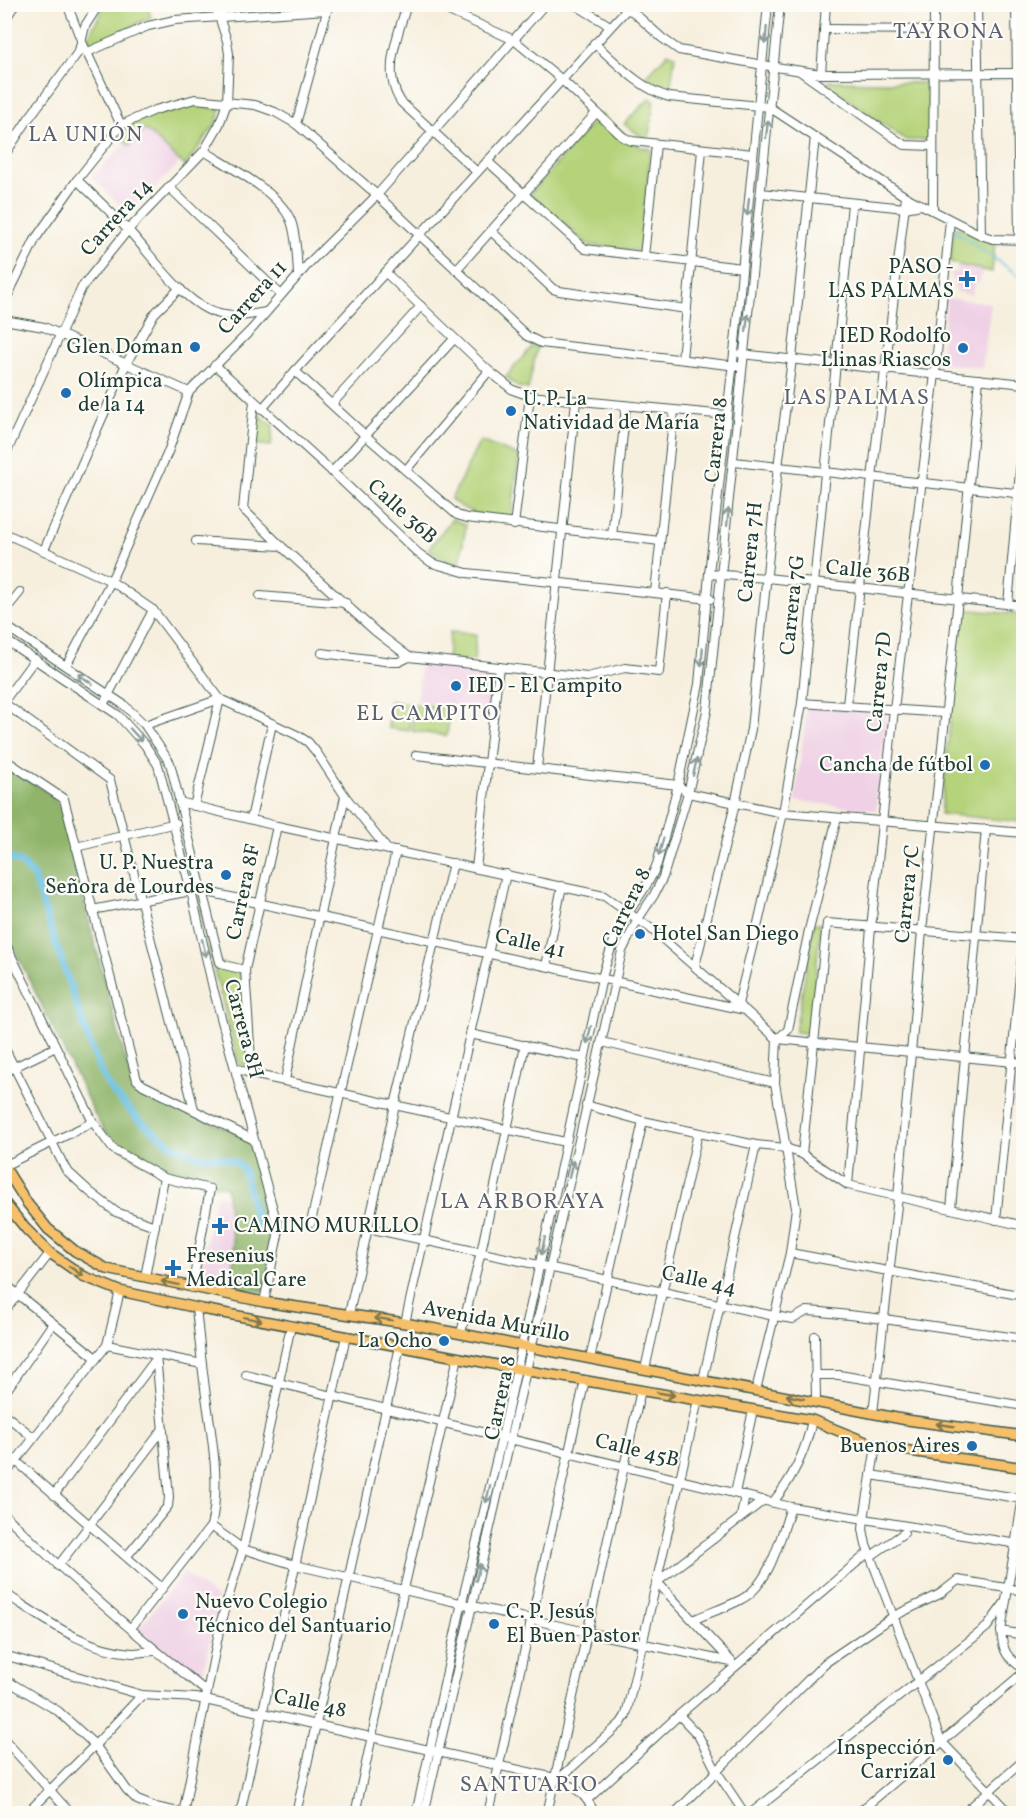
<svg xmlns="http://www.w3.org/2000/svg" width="1028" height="1818" viewBox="0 0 1028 1818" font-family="Vollkorn,serif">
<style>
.built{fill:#efd0e5}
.green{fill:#b5d37a;stroke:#6a8857;stroke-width:1.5}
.forest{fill:#90b56a;stroke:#58794f;stroke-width:1.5}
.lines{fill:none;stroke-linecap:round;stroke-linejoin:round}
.stream{stroke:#64bee1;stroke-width:2}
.canal{stroke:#64bee1;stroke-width:7}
.minor-casing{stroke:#3f584e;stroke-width:10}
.major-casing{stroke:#3f584e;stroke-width:12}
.minor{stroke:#fff;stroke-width:8}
.major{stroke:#f6c06b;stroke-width:9}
.oneway{stroke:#8f9e9a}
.oneway2{stroke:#80784d}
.poi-dot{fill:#1f6fb2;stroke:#fdfcf7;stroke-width:2}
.labels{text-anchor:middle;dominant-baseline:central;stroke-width:4.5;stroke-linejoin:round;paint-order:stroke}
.street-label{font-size:21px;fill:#1f3d34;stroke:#fdfcf7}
.poi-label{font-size:21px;fill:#1f3d34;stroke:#fdfcf7;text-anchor:end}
.neighbourhood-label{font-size:22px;letter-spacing:1.5px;fill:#5c6170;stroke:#fdfcf7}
</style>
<rect width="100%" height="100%" fill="#fdfcf7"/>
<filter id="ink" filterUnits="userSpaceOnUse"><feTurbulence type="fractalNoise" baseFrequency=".0167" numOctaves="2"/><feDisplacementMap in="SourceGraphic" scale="12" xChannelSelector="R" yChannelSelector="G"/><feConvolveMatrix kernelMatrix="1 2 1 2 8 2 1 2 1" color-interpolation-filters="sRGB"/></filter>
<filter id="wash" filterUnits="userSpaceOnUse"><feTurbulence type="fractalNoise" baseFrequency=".008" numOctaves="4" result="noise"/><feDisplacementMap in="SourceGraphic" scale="24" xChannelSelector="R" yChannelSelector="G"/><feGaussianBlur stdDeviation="1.35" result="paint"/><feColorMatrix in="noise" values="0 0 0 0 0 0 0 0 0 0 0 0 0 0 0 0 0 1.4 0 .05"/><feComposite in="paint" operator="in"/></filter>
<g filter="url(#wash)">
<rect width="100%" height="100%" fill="#f7efde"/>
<g class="built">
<path d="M145 129 180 162 130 214 91 177 126 143 130 146Z"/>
<path d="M958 264 975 267 982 271 979 283 974 282 972 295 956 292 957 289H954V280L951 279 952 272 956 273Z"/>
<path d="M947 298 991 303 982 368 940 363Z"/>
<path d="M421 663 496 671 491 714 470 712V707L417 701Z"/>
<path d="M807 705 887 712 876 810 795 801Z"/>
<path d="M1015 1067 1023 1068V1105L1012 1104Z"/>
<path d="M216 1194 227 1197 234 1256 230 1286 199 1280Z"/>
<path d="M184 1573 218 1599 202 1682 138 1629Z"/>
</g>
<g class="green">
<path d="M105 5H147L151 17 93 46 88 37Z"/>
<path d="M668 53 675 56 670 92 658 90 643 80Z"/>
<path d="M829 81 930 83V140H906L824 83Z"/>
<path d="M650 98 654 101 648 141 624 124Z"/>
<path d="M191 103 221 109 215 125 185 166 145 129 130 146 117 135C136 116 166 110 191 103Z"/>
<path d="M600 114 641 147 651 149 640 251 588 245 530 194Z"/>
<path d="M954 226 995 242 992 272 950 263Z"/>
<path d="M535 343 538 344 528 389 518 387 506 377Z"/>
<path d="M257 413 273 426 271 446 254 444Z"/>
<path d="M480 441 519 456 511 520C490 516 467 515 451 499Z"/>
<path d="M452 519 466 525 460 563 447 561 428 549Z"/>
<path d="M961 609 1023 615V822L941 814Z"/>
<path d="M450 632 476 634 474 661 447 659Z"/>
<path d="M390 701 411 703 409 731 388 728Z"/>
<path d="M415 704 450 708 447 736 412 731Z"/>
<path d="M197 893 218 962 242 971 249 1066 239 1064 194 894Z"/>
<path d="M814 923 821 924 809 1033 795 1032Z"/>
</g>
<path class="forest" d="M4 763 53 797 62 809 77 876 128 1069 139 1089 251 1140 274 1233 264 1292 230 1286 234 1255 226 1187C174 1176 130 1169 98 1121L5 930Z"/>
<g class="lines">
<path class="stream" d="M952 229 1024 279"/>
<path class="canal" d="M4 855 23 864 33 876 90 1044 101 1072 111 1090 138 1119 169 1143 198 1156 220 1157 237 1162 244 1171 259 1232"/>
</g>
</g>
<g filter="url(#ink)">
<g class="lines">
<g class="minor-casing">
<g id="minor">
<path d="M67 4 81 40 121 125"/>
<path d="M407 4C398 36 381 72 401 102L477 172"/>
<path d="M433 4 514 40 561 79 623 137 632 141 753 154"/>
<path d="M574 4 610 26"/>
<path d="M977 4 981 235"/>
<path d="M1016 4 1019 240"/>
<path d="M4 22 15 4"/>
<path d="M824 29 934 30"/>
<path d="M594 43C617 63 639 88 669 97L769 107 906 197 981 235 993 239 1024 240"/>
<path d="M88 52 148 26 175 20 327 10"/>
<path d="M801 72 900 142 905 145 933 146"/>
<path d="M821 74 826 4"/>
<path d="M296 124 329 4"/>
<path d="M204 151C230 167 283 194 292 224 297 241 297 258 298 275"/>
<path d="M4 156 29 118 79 51 85 26 99 4"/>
<path d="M487 161 585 249 742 268"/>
<path d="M77 180C95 197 113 214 130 232 152 256 178 295 208 310 227 319 246 316 266 312"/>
<path d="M169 187 281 295"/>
<path d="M761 193 905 208 921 205"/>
<path d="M933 210 934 4"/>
<path d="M491 231 553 289 559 291 687 309"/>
<path d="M644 256 656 145"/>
<path d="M456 270 596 113"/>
<path d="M386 273 489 371 513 390 530 396 726 415"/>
<path d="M4 303 36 238 77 180 121 125 155 110 195 99 255 105 275 112 296 124 377 195 527 336 541 343 737 366"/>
<path d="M4 320 44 327 189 392"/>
<path d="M741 354 1024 384"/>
<path d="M682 359 702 150"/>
<path d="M215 365 338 477 418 553 432 563 467 573 710 599"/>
<path d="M295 371 366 436 457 515 467 518 660 541"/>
<path d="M254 401 243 509 281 546 375 631 409 657"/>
<path d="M332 404 421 306"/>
<path d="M262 409 295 371 626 10 632 11 662 38 679 50 763 65 821 74 1024 73"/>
<path d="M4 458 82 287 128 230 204 151 219 125 227 103 229 54 227 41 215 4"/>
<path d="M734 462 1024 494"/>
<path d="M406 470 489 371"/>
<path d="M332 472 454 339"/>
<path d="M514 525 530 396"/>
<path d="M4 533 111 581 153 610 220 699 297 735 308 742 317 753 345 796 387 849"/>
<path d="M612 536 626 406"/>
<path d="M196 541 281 546"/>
<path d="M44 550 126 364 154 314 180 288"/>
<path d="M709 574 767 578 1024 606"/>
<path d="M655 592 674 411"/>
<path d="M260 596 346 603"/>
<path d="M1008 604 1024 427"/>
<path d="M4 612 20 592"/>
<path d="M4 625 124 705 145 725 170 763 220 962 224 965 245 970"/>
<path d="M4 639 118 715 145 745 158 765 191 891 213 988 277 1224 278 1235 264 1302"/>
<path d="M322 653 392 662H399L409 657 587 677 625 668 659 672 667 593"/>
<path d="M66 666 111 581 168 452 189 392 251 330 311 261 377 195 545 4"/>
<path d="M4 701 35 659"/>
<path d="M4 703 110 780 194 1109"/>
<path d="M802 703 945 713"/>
<path d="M103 705 153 610"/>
<path d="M847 705 872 478 906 197"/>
<path d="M145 725 220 699"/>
<path d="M416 755 678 785 688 793 783 813 1024 833"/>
<path d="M4 759 64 799 137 1080 143 1085 254 1140"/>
<path d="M537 768 576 401"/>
<path d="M179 802 277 826 604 896 649 927 740 1006"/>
<path d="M194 806 220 699"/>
<path d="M251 819 272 724"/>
<path d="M76 847 176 823"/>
<path d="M476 868 499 667"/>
<path d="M92 910 191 891H203L745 1010 777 1039 1024 1063"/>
<path d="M4 941 93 1122 113 1149 164 1178 210 1189 192 1288"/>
<path d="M546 966 562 886"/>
<path d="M695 966 735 804 751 729 778 467 792 359 815 137"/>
<path d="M738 1004 759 919 783 813 802 703 852 204"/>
<path d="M470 1034 584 1058"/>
<path d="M602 1042 775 1083"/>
<path d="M4 1047 66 1170 90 1192 116 1212 155 1226"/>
<path d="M236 1068 252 1074 565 1142"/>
<path d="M4 1072 56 1047"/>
<path d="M252 1074 245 970 277 826"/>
<path d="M285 1080 345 796"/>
<path d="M586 1105 643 1121 756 1145 786 1148 802 1154 848 1185 1024 1226"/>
<path d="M802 1154 827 923 1024 939"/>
<path d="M4 1166 93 1122"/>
<path d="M848 1185 871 928 894 709 935 374 950 220"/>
<path d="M951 1209 986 829"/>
<path d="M996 1220 1024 935"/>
<path d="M311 1222 396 851"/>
<path d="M368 1228 774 1316 793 1319 807 1311 822 1312 884 1319 1024 1339"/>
<path d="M790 1253 1024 1296"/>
<path d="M145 1277 164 1178"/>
<path d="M4 1283 96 1358"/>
<path d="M4 1312 50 1253"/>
<path d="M349 1314 395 1105 453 863"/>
<path d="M405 1323 506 874"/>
<path d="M461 1333 481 1252 525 1045"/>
<path d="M815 1336 816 1401"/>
<path d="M107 1345 202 1364"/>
<path d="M590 1359 643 1121"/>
<path d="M645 1369 698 1133"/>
<path d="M246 1375 791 1507 1024 1545"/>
<path d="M815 1375H839L1024 1406"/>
<path d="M703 1380 756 1145"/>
<path d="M756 1390 790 1253 796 1208 775 1083 777 1039 788 1030 809 930 837 818"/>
<path d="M4 1394 53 1323"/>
<path d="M873 1413 898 1197 922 931 958 599 979 379"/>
<path d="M4 1414 33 1437"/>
<path d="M876 1446 864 1519 863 1529 866 1545 941 1741 1011 1814"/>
<path d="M16 1461 162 1588"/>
<path d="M871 1475 1024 1499"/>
<path d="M4 1476 107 1345 120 1291"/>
<path d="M1024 1491 1001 1631C1003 1652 1006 1657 1024 1669"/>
<path d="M735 1493 753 1410"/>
<path d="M54 1495 156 1359"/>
<path d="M773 1502C793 1478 806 1451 812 1420"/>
<path d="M4 1514C69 1577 137 1636 207 1692"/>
<path d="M741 1516 744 1501 743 1495"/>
<path d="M211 1526 243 1549 295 1565 586 1632 731 1662"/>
<path d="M127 1556 168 1506 169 1497 156 1355"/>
<path d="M871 1556 904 1533"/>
<path d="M58 1566 163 1429"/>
<path d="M4 1593C44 1618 83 1650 132 1653 139 1653 148 1651 155 1651"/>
<path d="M693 1620C708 1613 725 1608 740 1600 770 1586 781 1535 791 1507"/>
<path d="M131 1628 211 1526C221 1484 212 1439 206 1396 202 1367 199 1337 196 1308"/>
<path d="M1001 1631 1024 1635"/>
<path d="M4 1655 142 1695 196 1698 555 1778C575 1786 586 1794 595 1814"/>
<path d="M731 1661 657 1582 764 1500"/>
<path d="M11 1683 58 1711 95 1745 127 1790 137 1800 155 1807 183 1813"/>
<path d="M679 1715 698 1735 717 1772 745 1814"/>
<path d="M4 1739 71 1814"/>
<path d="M559 1779 621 1723 626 1715 698 1400"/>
<path d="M588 1799 679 1715 869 1552"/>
<path d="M26 1814 95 1745 142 1695"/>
<path d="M183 1814 221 1621 243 1549 291 1326"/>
<path d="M240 1814 346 1336"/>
<path d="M296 1814 400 1346"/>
<path d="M355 1814 404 1589 458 1357"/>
<path d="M416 1814 462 1602 502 1437 602 978C608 955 615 934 628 913 639 896 650 883 657 864L678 785 699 684 709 574 734 353 768 4"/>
<path d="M424 1814C488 1525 558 1239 622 951L638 919 654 895 663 877 688 793 707 711 780 4"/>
<path d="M488 1814 585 1380"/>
<path d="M547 1814 641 1390"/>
<path d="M674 1814 825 1663 894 1616 940 1594 958 1580 1024 1591"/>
<path d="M750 1814 987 1627 1006 1601"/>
<path d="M857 1814 1024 1672"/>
<path d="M963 1814 1024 1760"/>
</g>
</g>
<g class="major-casing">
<g id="major">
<path d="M4 1166 27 1203 48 1229 75 1251 107 1269 264 1302 405 1323 907 1420 1024 1436"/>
<path d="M4 1202 26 1229 50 1253 83 1276 120 1291 202 1309 529 1371 812 1420 876 1446 1024 1468"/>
</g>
</g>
<use href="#minor" class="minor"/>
<use href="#major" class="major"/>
</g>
<defs><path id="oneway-shaft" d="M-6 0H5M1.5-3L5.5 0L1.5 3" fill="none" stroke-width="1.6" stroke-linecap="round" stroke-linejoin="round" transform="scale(1.5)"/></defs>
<g class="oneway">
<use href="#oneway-shaft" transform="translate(766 35) rotate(95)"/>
<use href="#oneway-shaft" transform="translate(767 129) rotate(-84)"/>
<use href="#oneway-shaft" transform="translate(748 207) rotate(96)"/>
<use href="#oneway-shaft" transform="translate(747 323) rotate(-84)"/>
<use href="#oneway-shaft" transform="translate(728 517) rotate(-84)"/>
<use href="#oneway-shaft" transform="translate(702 657) rotate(95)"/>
<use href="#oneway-shaft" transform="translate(85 679) rotate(-146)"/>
<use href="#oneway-shaft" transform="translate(136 735) rotate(47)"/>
<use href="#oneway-shaft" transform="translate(695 767) rotate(-77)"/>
<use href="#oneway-shaft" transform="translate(661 847) rotate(105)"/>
<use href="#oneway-shaft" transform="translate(204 948) rotate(77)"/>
<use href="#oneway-shaft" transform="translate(589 1035) rotate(103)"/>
<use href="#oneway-shaft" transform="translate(571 1169) rotate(-77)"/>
<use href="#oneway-shaft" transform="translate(543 1246) rotate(102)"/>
<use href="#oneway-shaft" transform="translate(488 1494) rotate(104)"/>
<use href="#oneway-shaft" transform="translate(478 1572) rotate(-76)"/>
</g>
<g class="oneway2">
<use href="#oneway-shaft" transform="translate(76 1271) rotate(34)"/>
<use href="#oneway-shaft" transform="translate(170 1283) rotate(-168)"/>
<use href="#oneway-shaft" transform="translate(253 1319) rotate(11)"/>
<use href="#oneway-shaft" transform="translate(383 1319) rotate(-171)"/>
<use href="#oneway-shaft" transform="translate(666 1394) rotate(10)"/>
<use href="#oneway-shaft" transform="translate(795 1397) rotate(-169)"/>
<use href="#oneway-shaft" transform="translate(945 1425) rotate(-172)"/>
</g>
</g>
<g class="poi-dot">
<path d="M964 270h6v6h6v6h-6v6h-6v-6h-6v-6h6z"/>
<circle cx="195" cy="347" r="6"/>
<circle cx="963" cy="348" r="6"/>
<circle cx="66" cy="393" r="6"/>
<circle cx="511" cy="411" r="6"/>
<circle cx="456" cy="686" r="6"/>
<circle cx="985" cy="765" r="6"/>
<circle cx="226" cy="875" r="6"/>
<circle cx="640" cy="934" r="6"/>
<path d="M217 1217h6v6h6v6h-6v6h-6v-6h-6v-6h6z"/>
<path d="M170 1259h6v6h6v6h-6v6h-6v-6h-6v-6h6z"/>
<circle cx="444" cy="1341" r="6"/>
<circle cx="972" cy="1446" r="6"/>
<circle cx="183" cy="1614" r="6"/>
<circle cx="494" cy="1624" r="6"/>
<circle cx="948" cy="1760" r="6"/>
</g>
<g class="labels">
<g class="street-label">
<text transform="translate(117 218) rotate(-48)">Carrera 14</text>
<text transform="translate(253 298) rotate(-48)">Carrera 11</text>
<text transform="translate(717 440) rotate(-84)">Carrera 8</text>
<text transform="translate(402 512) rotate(42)">Calle 36B</text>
<text transform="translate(751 552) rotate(-84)">Carrera 7H</text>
<text transform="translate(868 572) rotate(6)">Calle 36B</text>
<text transform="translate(793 605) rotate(-84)">Carrera 7G</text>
<text transform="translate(880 682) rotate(-84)">Carrera 7D</text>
<text transform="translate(244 892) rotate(-78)">Carrera 8F</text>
<text transform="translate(908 894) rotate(-84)">Carrera 7C</text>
<text transform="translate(627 908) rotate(-64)">Carrera 8</text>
<text transform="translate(530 944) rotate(13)">Calle 41</text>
<text transform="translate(243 1029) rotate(75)">Carrera 8H</text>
<text transform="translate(699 1281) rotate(12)">Calle 44</text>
<text transform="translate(496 1322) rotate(11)">Avenida Murillo</text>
<text transform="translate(501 1398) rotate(-78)">Carrera 8</text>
<text transform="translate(637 1451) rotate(14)">Calle 45B</text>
<text transform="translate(310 1704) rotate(12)">Calle 48</text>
</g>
<g class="poi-label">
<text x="954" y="267">PASO -<tspan x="954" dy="24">LAS PALMAS</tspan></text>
<text x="951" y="336">IED Rodolfo<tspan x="951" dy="24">Llinas Riascos</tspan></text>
<text x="183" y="347">Glen Doman</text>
<text x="78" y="381" text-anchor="start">Olímpica<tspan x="78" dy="24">de la 14</tspan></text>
<text x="523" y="399" text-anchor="start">U. P. La<tspan x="523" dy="24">Natividad de María</tspan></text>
<text x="468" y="686" text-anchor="start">IED - El Campito</text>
<text x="973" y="765">Cancha de fútbol</text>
<text x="214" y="863">U. P. Nuestra<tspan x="214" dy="24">Señora de Lourdes</tspan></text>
<text x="652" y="934" text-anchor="start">Hotel San Diego</text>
<text x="234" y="1226" text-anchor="start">CAMINO MURILLO</text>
<text x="186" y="1256" text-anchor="start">Fresenius<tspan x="186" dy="24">Medical Care</tspan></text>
<text x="432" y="1341">La Ocho</text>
<text x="960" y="1446">Buenos Aires</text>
<text x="195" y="1602" text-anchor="start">Nuevo Colegio<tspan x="195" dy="24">Técnico del Santuario</tspan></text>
<text x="506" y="1612" text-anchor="start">C. P. Jesús<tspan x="506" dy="24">El Buen Pastor</tspan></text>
<text x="936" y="1748">Inspección<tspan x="936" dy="24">Carrizal</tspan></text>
</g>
<g class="neighbourhood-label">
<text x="949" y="32">TAYRONA</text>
<text x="86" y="135">LA UNIÓN</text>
<text x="857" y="398">LAS PALMAS</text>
<text x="428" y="714">EL CAMPITO</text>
<text x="523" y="1202">LA ARBORAYA</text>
<text x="529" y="1785">SANTUARIO</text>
</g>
</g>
<rect width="1028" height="1818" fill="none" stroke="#fdfcf7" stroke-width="24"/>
</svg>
